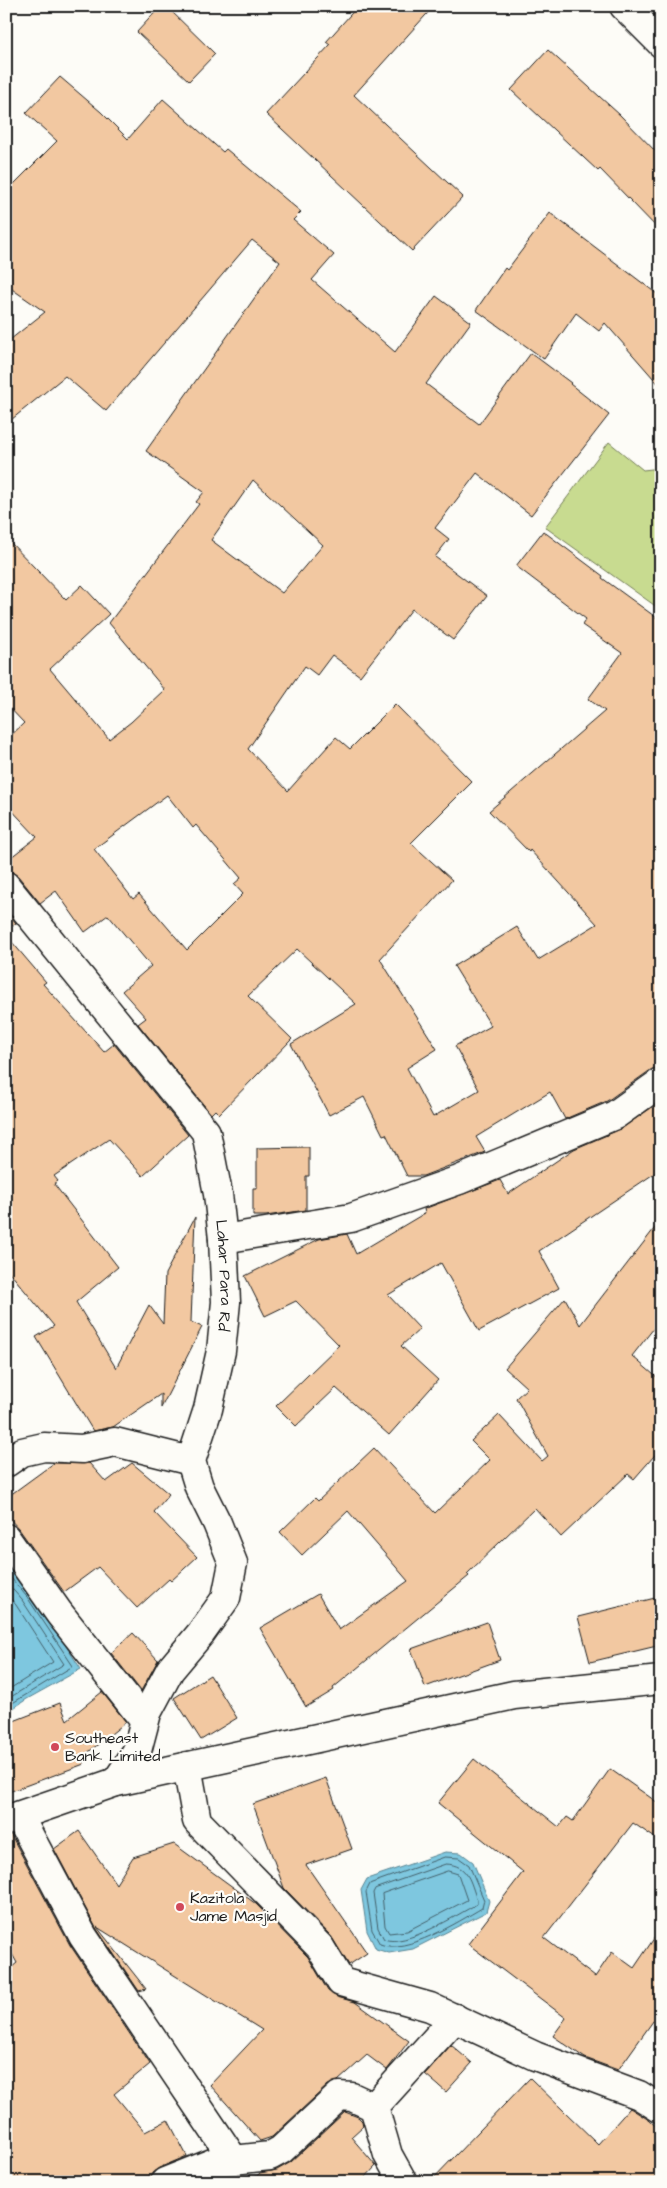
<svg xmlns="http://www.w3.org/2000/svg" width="667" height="2188" viewBox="0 0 667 2188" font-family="'Architects Daughter',sans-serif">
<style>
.green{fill:#c8db90;stroke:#727c56}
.water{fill:#7ec7df;stroke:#578391}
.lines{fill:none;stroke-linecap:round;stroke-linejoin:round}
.shore{stroke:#43606a;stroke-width:1}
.building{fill:#f2c8a1;stroke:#1c1c1c;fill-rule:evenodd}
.minor-casing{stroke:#1c1c1c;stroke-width:31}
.major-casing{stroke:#1c1c1c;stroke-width:31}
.minor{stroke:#fdfcf7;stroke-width:28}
.major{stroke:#fdfcf7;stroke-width:28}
.poi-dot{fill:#d1495b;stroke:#fdfcf7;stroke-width:2}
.labels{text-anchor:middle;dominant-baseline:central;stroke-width:4.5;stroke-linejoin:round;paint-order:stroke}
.street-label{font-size:16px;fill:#1c1c1c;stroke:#fdfcf7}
.poi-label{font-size:16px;fill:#1c1c1c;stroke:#fdfcf7;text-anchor:start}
</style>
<rect width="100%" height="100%" fill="#fdfcf7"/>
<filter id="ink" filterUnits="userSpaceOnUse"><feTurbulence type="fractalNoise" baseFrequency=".02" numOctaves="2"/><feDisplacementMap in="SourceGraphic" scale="10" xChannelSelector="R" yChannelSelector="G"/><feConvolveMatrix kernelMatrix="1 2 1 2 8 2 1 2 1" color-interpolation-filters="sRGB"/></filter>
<g filter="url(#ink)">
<path class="green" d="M609 442 643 470 661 468V610L545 527Z"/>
<g class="water">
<path d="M6 1564 31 1593 81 1669 27 1699 6 1713Z"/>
<path d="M445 1852 461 1853 473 1862 489 1901 486 1912 413 1949 389 1953 376 1949 367 1931 361 1890 367 1879Z"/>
</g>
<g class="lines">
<g class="shore">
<path d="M6 1572 27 1597 73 1666 6 1707"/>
<path d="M6 1582 22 1600 64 1664 6 1700"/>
<path d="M6 1593 16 1605 53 1662 6 1691"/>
<path d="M445 1857 459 1858 469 1865 484 1900 482 1908C458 1922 406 1955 380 1944L372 1930 366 1892 370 1884Z"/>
<path d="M446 1864C469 1865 470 1882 477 1900V1904C457 1915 405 1948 384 1939L378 1928 373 1893 375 1889Z"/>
<path d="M448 1871 458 1874 467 1900 407 1931 389 1933 385 1926 382 1894Z"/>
</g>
</g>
<g class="building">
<path d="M161 6H166L215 54 189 81 137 32Z"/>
<path d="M358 6H434L354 95 463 197 412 251 266 114 330 45 326 42Z"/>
<path d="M548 50 620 115 661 157V232L600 169 598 171 511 90Z"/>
<path d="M60 77 101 112 128 139 163 99 223 152 226 149 301 212 293 220 334 255 312 280 395 352 436 296 471 322 426 384 479 424 531 353 571 383 570 384 609 415 531 515 477 473 435 528 449 539 435 557 487 596 453 640 412 609 360 676 332 655 317 675 305 666 248 749 288 791 336 737 350 749 395 704 472 782 411 843 452 880 380 959 437 1049 407 1068 433 1117 479 1090 455 1046 491 1026 454 966 517 927 538 960 597 924 530 850 529 852 489 811 605 711 588 699 622 653 582 625 586 619 516 566 543 531 603 576 602 578 661 621V1067L652 1069 607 1101 565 1119 550 1092 476 1137 485 1152 423 1176H407L386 1134 383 1135 364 1097 329 1115 291 1044 356 1004 297 949 248 996 292 1039 219 1114 215 1110 211 1114 138 1024 146 1018 122 991 151 966 108 915 85 932 56 891 40 903 18 876 12 872 6 871V861L37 837 6 804V740L24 723 6 704V538L66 600 82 585 109 614 50 669 109 739 131 722 165 690 109 623 199 504 196 502 204 492 146 451 280 262 252 240 106 411 65 376 6 424V343L45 312 6 285V192L57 141 26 113ZM253 480 323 545 282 593 211 540ZM167 795 193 828 196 825 241 878 234 884 243 894 187 950 139 894 133 899 94 849Z"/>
<path d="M550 213 661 297V387L605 323 599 331 576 313 544 359 476 310 505 268 507 270Z"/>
<path d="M6 911 16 923 6 930Z"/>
<path d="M6 935 46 982 43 984 104 1052 114 1044 188 1135 143 1176 109 1139 54 1176 58 1181 54 1184 118 1267 76 1302 116 1368 149 1305 163 1324 165 1274 195 1217 191 1322 202 1327 161 1408V1394L113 1427 93 1431 36 1337 54 1326 6 1268Z"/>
<path d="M661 1101V1169L539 1251 559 1288 479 1331 441 1263 388 1295 420 1329 401 1346 438 1380 389 1435 336 1388 296 1426 276 1406 339 1345 296 1301 265 1316 245 1276 319 1239 347 1234 356 1254 425 1213 424 1209 500 1180 508 1194 574 1149 621 1129Z"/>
<path d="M309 1147V1176H306V1210L266 1216H253V1188H257V1148Z"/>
<path d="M661 1220V1319L632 1356 661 1381V1448L634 1479 628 1474 561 1537 535 1508 467 1574 469 1576 333 1688 334 1690 306 1707 260 1628 318 1594 339 1630 408 1581 348 1511 302 1555 280 1532 315 1498 318 1501 374 1448 435 1513 490 1460 471 1441 499 1415 542 1461 548 1456 516 1398 527 1388 505 1368 565 1298 580 1325Z"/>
<path d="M54 1463H89L106 1482 132 1463 169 1494 154 1512 197 1557 171 1581 169 1579 137 1608 98 1567 64 1592 19 1529 6 1515V1498Z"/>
<path d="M655 1598 661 1623V1645L590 1662 578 1617Z"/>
<path d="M487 1622 500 1660 425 1687 411 1649Z"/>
<path d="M133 1633 158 1660 141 1691 111 1653Z"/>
<path d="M210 1675 237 1718 201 1740 174 1698Z"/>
<path d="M102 1692 126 1722 81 1758 84 1764 6 1793V1724L60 1703 67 1720Z"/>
<path d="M474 1759 559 1827 567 1817 573 1821 610 1769 661 1805V1842L633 1823 544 1938 595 1977 612 1952 634 1968 661 1928V2010L618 2070 585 2058 553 2036 566 2018 468 1944 523 1872 438 1803Z"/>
<path d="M326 1778 352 1849 306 1865 367 1953 349 1965 331 1936 284 1888 253 1804Z"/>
<path d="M79 1831 116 1884 133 1857 174 1844 256 1904 308 1957 328 1991 337 1997 355 2002 409 2041 387 2070 367 2055 338 2081 328 2085 272 2137 260 2141 210 2085 262 2030 97 1927 146 1989 139 1991 96 1928 54 1849Z"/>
<path d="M6 1835H11L70 1945 150 2064 114 2094 145 2132 168 2120 187 2156 159 2168 152 2173 150 2182H6V1972L17 1963 6 1943Z"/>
<path d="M451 2045 472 2063 446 2092 425 2074Z"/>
<path d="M530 2078 598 2144 630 2108 649 2120 661 2131V2182H430Z"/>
<path d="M345 2112 358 2117 362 2121 363 2126 351 2137 376 2166 361 2182H250L260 2173 277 2170 291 2162Z"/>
</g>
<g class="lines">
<g class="minor-casing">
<g id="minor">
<path id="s1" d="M6 886 206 1132 218 1194 223 1239 226 1302 221 1351 208 1409 191 1461 199 1487 217 1523 233 1563 226 1598 201 1633 170 1670 147 1713 137 1751 116 1782"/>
<path d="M223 1239 351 1218 459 1180 615 1115 661 1082"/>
<path d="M6 1463 22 1452 44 1447 82 1449 115 1442 191 1461"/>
<path d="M6 1538 59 1613 144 1720"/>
<path d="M187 1766 197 1821 320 1947 341 1982 430 2007 535 2056 639 2095 661 2109"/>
<path d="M19 1816 83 1936 234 2160"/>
<path d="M165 2182 215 2162 270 2156 281 2150 339 2096 352 2097 374 2107"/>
<path d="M403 2182 388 2155 374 2107 455 2018"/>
</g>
</g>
<g class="major-casing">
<g id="major">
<path d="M624 6 661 43"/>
<path d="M6 1820 116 1782 514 1695 661 1680"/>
</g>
</g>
<use href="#minor" class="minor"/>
<use href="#major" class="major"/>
</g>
</g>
<g class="poi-dot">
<circle cx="55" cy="1747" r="5"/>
<circle cx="180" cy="1907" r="5"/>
</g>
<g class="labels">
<g class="street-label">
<text stroke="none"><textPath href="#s1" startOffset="462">Lahar Para Rd</textPath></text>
</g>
<g class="poi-label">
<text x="65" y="1738">Southeast<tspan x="65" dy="18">Bank Limited</tspan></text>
<text x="190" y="1898">Kazitola<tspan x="190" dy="18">Jame Masjid</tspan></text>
</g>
</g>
<rect width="667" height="2188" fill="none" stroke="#fdfcf7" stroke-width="25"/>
<rect x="12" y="12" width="642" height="2163" fill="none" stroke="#1c1c1c" stroke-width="2" filter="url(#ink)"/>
</svg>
